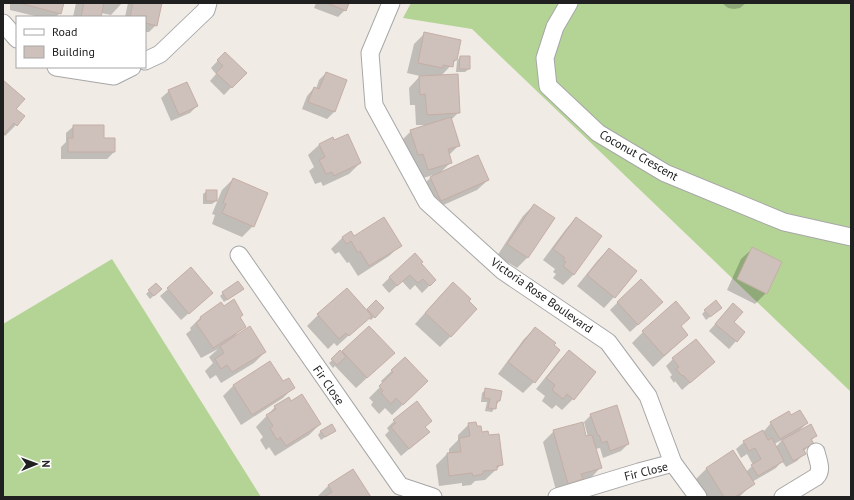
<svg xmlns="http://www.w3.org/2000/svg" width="854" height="500" viewBox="0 0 854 500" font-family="'PT Sans',sans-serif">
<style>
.forest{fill:#b4d496}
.shadow{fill:#0003;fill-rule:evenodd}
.building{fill:#cec0bb;stroke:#c5aea6}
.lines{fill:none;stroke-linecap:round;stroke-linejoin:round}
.street-casing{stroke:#a7a7a7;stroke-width:19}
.street{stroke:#fff;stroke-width:17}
.labels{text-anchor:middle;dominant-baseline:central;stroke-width:3.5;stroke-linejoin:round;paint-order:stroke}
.street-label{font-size:12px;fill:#202020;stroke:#fff}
</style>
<rect width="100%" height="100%" fill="#f1ebe5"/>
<g class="forest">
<path d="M411 3H851V392L472 29 403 18Z"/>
<path d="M112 259 261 497H3V324Z"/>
</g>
<g class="shadow">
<path d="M10 3H63L60 13 56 17H39L10 10Z"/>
<path d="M76 3H122L111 15 101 13 100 17H73Z"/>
<path d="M128 3H161L156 25 149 32H145V17H125Z"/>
<path d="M316 3H348L345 10 338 17 314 8Z"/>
<path d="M722 3H746L740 8 734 9 728 8Z"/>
<path d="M425 33 456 60 442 75 459 112 451 120 459 145 449 155 451 162 440 173 488 180 477 190 430 211 420 188 433 175 417 180 400 142 411 131 428 125H416L415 105H410L409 88 420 76 407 73 414 44Z"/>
<path d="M225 53 245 73 224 95 210 81 216 74 211 68Z"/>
<path d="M460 57 469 69 465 72H456L457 61Z"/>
<path d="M326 73 334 112 327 119 302 109 307 96 314 88 316 89 319 80Z"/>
<path d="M3 82 16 125 5 136 3 134Z"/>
<path d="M169 91 197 106 190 113 171 121 161 98Z"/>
<path d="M74 126 114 152 107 159H61V147L66 142V133Z"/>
<path d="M333 138 334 141 360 163 349 174 323 186 321 182 315 184 309 171 314 167 308 155 319 145Z"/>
<path d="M233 179 253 226 242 237 212 224 215 215 212 214 222 190Z"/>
<path d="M207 191 216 201 212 204H203V194Z"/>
<path d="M534 205 527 258 517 268 497 256 523 216Z"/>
<path d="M576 218 574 274 563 285 553 278 556 274 553 272 555 269 543 260 566 229Z"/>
<path d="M351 233 353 237 400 246 389 256 358 276 349 262 347 263 339 252 335 254 331 249 342 238Z"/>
<path d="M609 249 614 297 604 308 577 286 598 260Z"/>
<path d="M752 249 766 293 755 304 727 290 741 259Z"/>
<path d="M420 263 435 280 422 293 415 285 410 290 402 281 389 293 382 285 390 277Z"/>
<path d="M156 284 157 293 150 299 146 294Z"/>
<path d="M168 289 212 293 181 320 160 296Z"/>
<path d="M239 292 224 302 220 296 223 293Z"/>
<path d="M442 294 467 302 451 336 440 347 415 324Z"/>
<path d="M376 301 383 308 371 320 368 318 337 346 334 343 328 349 307 326 318 315 366 311Z"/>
<path d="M618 302 654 310 630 332 610 310Z"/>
<path d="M733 304 732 322 744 332 729 349 709 331Z"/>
<path d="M705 311H717L706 320 702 314Z"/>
<path d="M201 317 239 318 244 326 234 337 265 352 254 363 221 383 216 375 210 379 205 371 213 363 209 357 218 349 201 358 186 334 191 330 190 328Z"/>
<path d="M369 327 382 364 356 388 335 366 333 368 329 363Z"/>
<path d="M680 327 687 335 653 367 632 343 643 332Z"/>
<path d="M535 328 559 350 534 382 523 393 498 374 524 339Z"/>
<path d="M569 351 573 399 562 410 556 405 552 409 542 401 545 396 536 389 558 362Z"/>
<path d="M405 358 416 392 392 415 385 408 379 414 371 405 373 402 369 398 383 384 381 381Z"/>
<path d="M673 359 714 362 682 390 675 381 674 383 670 377 672 375 666 366Z"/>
<path d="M234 385 294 387 283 398 241 425 223 396Z"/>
<path d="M486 389 499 401 492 412 485 411 487 402H481L482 393Z"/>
<path d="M291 402 320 424 309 435 275 456 269 447 266 450 260 440 263 437 256 427 275 407Z"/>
<path d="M591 415 628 444 621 451 603 458 600 448 595 449 600 468 590 479 557 494 543 442 554 431 586 437H588L584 422Z"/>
<path d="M790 417 807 423 799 431 816 435 811 441 812 443 803 452 804 454 797 461 786 467 782 461 776 468 752 482 753 484 739 497H706L695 480 706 469 733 452 746 472 753 465 747 454 741 458 736 449 744 442 764 431 771 423ZM782 440 776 447 774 444Z"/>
<path d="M394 421 424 427 429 432 401 456 385 435 389 431 387 428Z"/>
<path d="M469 424 476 427 481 433 501 465 485 480 475 481 471 485 462 486V483L439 486 436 465 447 454H449V449L458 440V435Z"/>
<path d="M335 430 321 440 318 435 321 431Z"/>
<path d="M353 470 370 497H317L328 486Z"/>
</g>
<g class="building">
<path d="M19 3H64L61 14Z"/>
<path d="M84 3H104L101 17H81Z"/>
<path d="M133 3H162L157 26 146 23 145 26V17H130Z"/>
<path d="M327 3H349L346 11Z"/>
<path d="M424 32 461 40 457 60H454L453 67 443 65V68L418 63Z"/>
<path d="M225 52 247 73 232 88 216 73 223 66 217 60Z"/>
<path d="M460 56H470V69H459Z"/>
<path d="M326 72 347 80 335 112 308 102 314 87 319 89Z"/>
<path d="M458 74 460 113 427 115 425 94 420 95 419 76Z"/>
<path d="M3 80 25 99 16 109 25 116 17 126 14 123 4 134 3 133Z"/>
<path d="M187 82 198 106 179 115 168 90Z"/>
<path d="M451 117 460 146 448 149 452 163 428 170 423 154 418 155 410 130Z"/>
<path d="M73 125H104V138H115V152H68V138H73Z"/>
<path d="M348 134 361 163 334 176 332 172 326 174 319 160 325 157 319 144 333 137 334 140Z"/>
<path d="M478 155 489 180 441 201 430 177Z"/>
<path d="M233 178 268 193 254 227 222 213 226 204 223 203Z"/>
<rect x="206" y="190" width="11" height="11"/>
<path d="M534 204 555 218 528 258 507 244Z"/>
<path d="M384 217 402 246 369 266 360 251 358 253 351 241 346 244 342 237 351 231 354 236Z"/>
<path d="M576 217 602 236 574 275 563 266 566 262 563 260 565 258 553 249Z"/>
<path d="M752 247 782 262 767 294 737 279Z"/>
<path d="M609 248 637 271 615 298 587 275Z"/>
<path d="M415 253 423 262 421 263 436 280 430 286 423 279 418 283 410 275 397 286 389 277Z"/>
<path d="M191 267 213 293 189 314 167 288Z"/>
<path d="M641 279 663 302 638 325 617 302Z"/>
<path d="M238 281 244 289 227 300 222 292Z"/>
<path d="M453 282 471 299 469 301 477 309 451 337 425 313Z"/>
<path d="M156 283 162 289 154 296 148 290Z"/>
<path d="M347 288 372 316 349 336 346 333 339 339 317 314Z"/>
<path d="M234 299 243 315 240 317 246 327 213 348 196 323 201 319 200 317 221 302 224 306Z"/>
<path d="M376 300 384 308 375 318 367 309Z"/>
<path d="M716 300 722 308 710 317 704 310Z"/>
<path d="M676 301 690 318 681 326 688 335 664 356 642 331Z"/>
<path d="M733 303 743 312 734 322 745 332 737 342 715 324Z"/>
<path d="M250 326 266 352 232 372 227 365 221 369 215 359 224 353 220 346Z"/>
<path d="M369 326 395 353 367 378 342 351Z"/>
<path d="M535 327 556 343 554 345 560 350 535 383 508 362Z"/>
<path d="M696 339 715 362 690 383 683 375 682 376 676 369 679 367 672 358Z"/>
<path d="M340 350 346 357 337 365 331 359Z"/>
<path d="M569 350 596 372 574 400 567 394 563 399 552 390 555 385 546 378Z"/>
<path d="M405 357 428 381 403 405 396 398 391 404 381 393 383 391 379 386 393 372 391 370Z"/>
<path d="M270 361 283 381 289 378 295 388 252 415 233 385Z"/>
<path d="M485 388 502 391 500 401H497L496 409 488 408 490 399 484 398Z"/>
<path d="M302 394 321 424 286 446 280 437 277 440 270 428 273 426 266 415 276 409 274 406 289 397 291 401Z"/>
<path d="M417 401 432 421 425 427 430 432 409 449 391 427 396 423 393 420Z"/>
<path d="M617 405 629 444 610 451 607 441 602 443 599 435 598 436 590 414Z"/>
<path d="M800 410 808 423 780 439 770 422 789 411 791 415Z"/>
<path d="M476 422 477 426H481L482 432 488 431 489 435 499 434 503 465 497 466V470L483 471V474L473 476 472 473 449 476 447 453 461 452 459 438 470 436 468 423Z"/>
<path d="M583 422 586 436 592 435 602 468 581 474 583 479 568 484 553 430Z"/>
<path d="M332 424 336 431 325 437 320 431Z"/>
<path d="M811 424 817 436 811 439 814 444 803 449 806 454 793 461 782 440Z"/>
<path d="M763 430 768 440 772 438 784 461 758 476 751 465 761 459 755 448 749 451 743 441Z"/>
<path d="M733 450 755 484 735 497H724L706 468Z"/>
<path d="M353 469 371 497H324L332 492 328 485Z"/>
</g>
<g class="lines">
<g class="street-casing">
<g id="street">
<path d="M391 3 370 53 374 105 427 202 503 271 608 342 648 396 673 463"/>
<path d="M569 3 555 27 545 58 548 86 598 133 665 173 784 222 851 237"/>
<path d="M3 23 17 39"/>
<path d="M145 61 160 54 206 10 208 3"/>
<path d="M56 67 114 76 132 67"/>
<path d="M239 255 400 486 433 497"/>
<path d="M557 497 639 472 673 463 698 497"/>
<path d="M783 497 816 477C823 470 818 461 816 452"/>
</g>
</g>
<use href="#street" class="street"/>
</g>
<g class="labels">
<g class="street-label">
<text transform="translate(639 155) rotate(30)">Coconut Crescent</text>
<text transform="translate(542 295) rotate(35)">Victoria Rose Boulevard</text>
<text transform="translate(329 385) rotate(55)">Fir Close</text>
<text transform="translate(646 471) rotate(-14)">Fir Close</text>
</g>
</g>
<rect width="854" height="500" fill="none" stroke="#202020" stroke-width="8"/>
<rect x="16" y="16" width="130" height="52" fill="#ffffff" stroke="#a6a6a6"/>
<rect x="24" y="29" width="20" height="6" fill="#ffffff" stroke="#a6a6a6"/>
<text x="52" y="36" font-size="12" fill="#202020">Road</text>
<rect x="24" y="46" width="20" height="12" fill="#cec0bb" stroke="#a6a6a6"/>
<text x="52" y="56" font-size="12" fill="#202020">Building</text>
<g transform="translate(36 464) rotate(89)" stroke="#ffffff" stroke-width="3" paint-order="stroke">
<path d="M0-3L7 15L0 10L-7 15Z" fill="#202020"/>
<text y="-6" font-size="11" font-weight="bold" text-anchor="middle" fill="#202020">N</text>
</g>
</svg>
